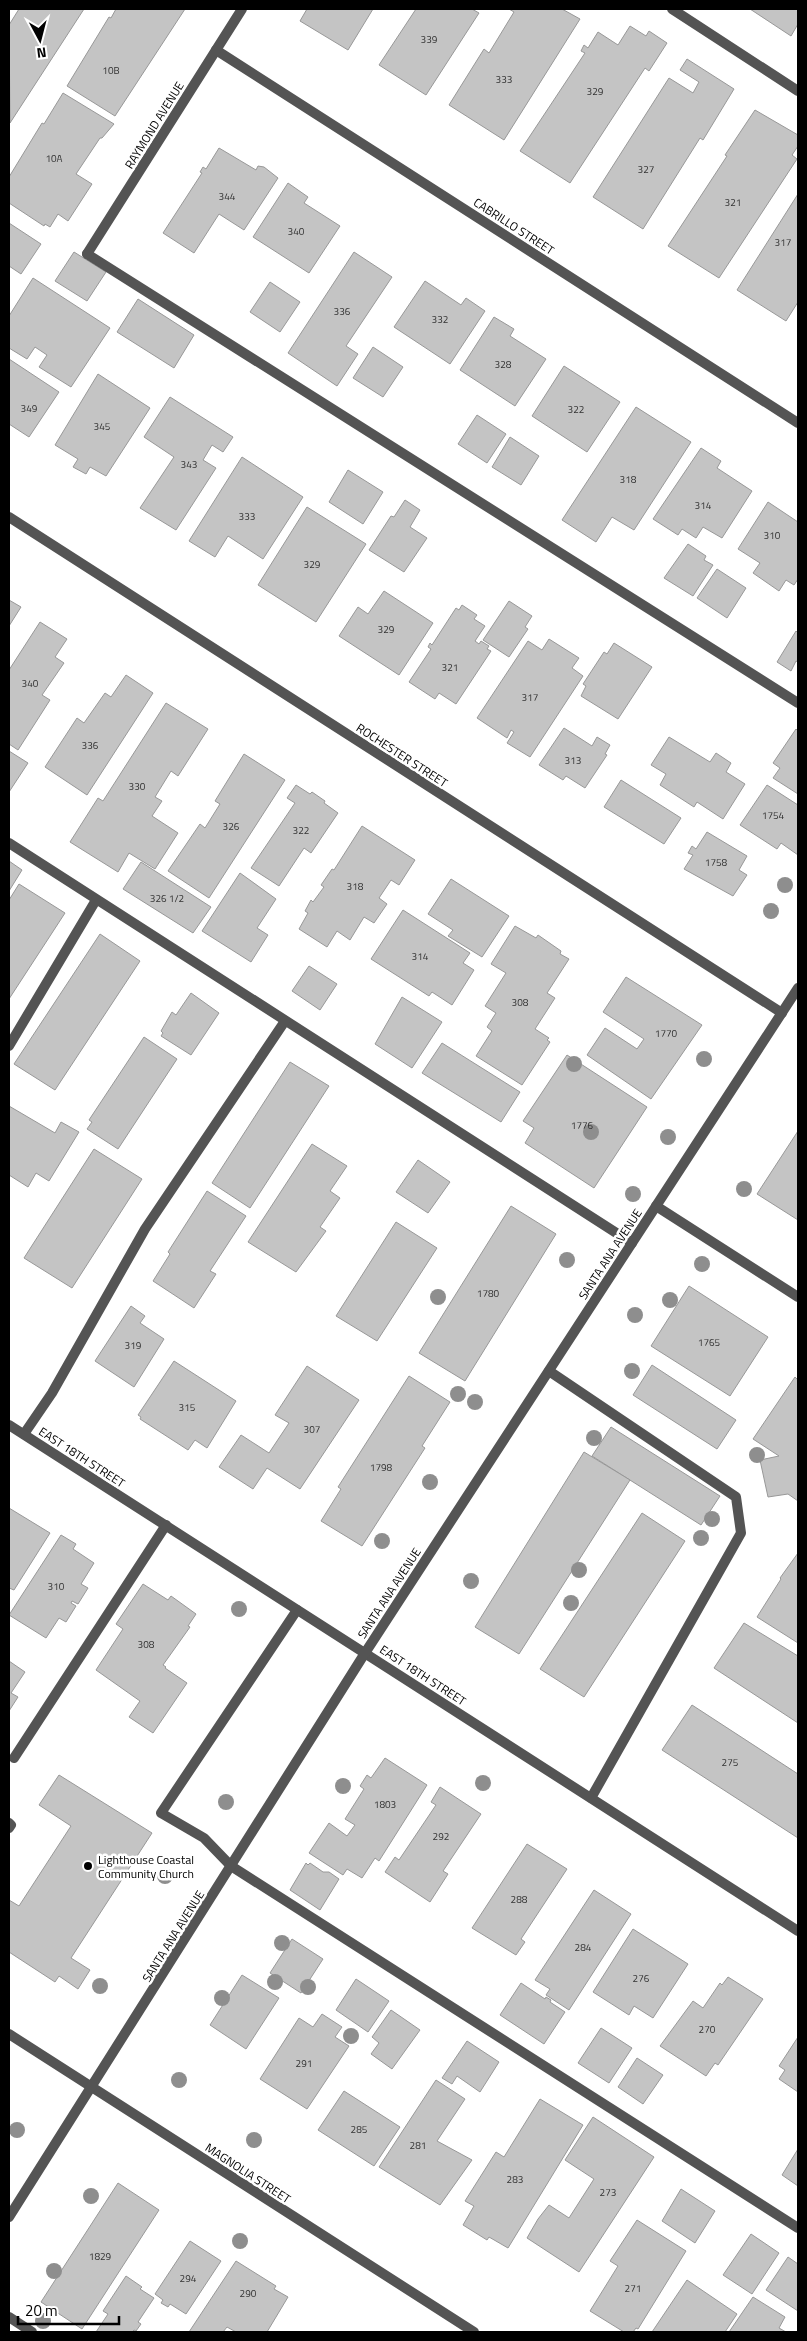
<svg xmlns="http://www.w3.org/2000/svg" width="807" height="2341" viewBox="0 0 807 2341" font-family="'Titillium Web',sans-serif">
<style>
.building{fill:#c4c4c4;stroke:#989898}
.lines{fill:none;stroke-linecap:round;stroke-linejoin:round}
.service{stroke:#545454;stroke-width:10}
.minor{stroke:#545454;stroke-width:10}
.tertiary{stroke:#545454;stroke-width:10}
.tree{fill:#8e8e8e}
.poi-dot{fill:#000;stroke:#fff;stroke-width:2}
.labels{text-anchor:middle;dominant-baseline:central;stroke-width:5;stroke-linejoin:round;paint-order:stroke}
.number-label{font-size:10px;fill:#313131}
.street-label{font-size:12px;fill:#000;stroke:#fff}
.poi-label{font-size:12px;fill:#000;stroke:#fff;text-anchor:start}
</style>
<rect width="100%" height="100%" fill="#fff"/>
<g class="building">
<path d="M19 9H84L10 123 9 25Z"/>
<path d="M116 9H185L115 116 67 86 109 17 111 18Z"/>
<path d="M307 9H373L348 50 300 21Z"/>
<path d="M416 9H472L479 13 426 95 379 65Z"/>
<path d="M509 9H562L580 19 504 140 449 105 484 49 489 53 514 12Z"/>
<path d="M750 9H798V24L791 36Z"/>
<path d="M630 26 646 36 649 31 667 43 649 71 645 68 570 183 520 151 585 53 581 51 584 45 588 48 598 32 618 45Z"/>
<path d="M687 59 734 89 703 140 700 138 643 229 593 197 669 78 693 93 699 82 680 70Z"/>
<path d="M63 93 114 124 102 138H100L76 174 92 184 68 221 58 214 50 227 45 224 44 226 9 203V177L42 123 44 124Z"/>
<path d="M755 110 798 135V146L792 155 797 159 719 278 668 246 727 156 725 155Z"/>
<path d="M219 148 256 170 258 166 264 167 278 178 244 230 219 214 194 253 163 233 202 173 200 172 203 167 206 169Z"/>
<path d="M288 183 308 197 304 203 340 226 309 273 253 237Z"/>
<path d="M798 194V302L786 321 737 290Z"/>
<path d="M9 223 41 244 21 274 9 266Z"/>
<path d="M74 252 106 272 87 301 55 281Z"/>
<path d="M354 252 392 277 346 346 358 354 337 386 288 353Z"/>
<path d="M33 278 110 328 71 387 39 367 47 355 35 347 27 359 9 348V316Z"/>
<path d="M425 281 461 305 466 298 485 311 450 364 394 327Z"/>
<path d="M270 282 300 302 280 332 250 312Z"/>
<path d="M138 299 194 335 174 368 117 332Z"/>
<path d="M494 317 514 329 510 336 546 359 515 406 460 370Z"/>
<path d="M373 347 403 367 383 397 353 378Z"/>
<path d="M9 359 59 392 29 437 9 424Z"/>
<path d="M564 366 620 402 587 452 532 416Z"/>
<path d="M98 374 150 408 106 476 90 467 86 474 73 467 78 459 55 445Z"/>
<path d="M170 397 233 437 223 452 212 445 203 460 216 468 176 530 140 508 174 457 144 437Z"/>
<path d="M636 407 691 442 634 530 612 517 596 542 562 520Z"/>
<path d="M477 415 506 434 487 463 458 444Z"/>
<path d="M510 437 539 456 521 485 492 467Z"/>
<path d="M701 448 721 461 717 468 752 491 722 538 703 527 696 538 682 529 678 535 653 519Z"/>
<path d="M242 457 303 497 263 559 228 536 215 557 189 541Z"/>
<path d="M348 470 383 492 363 524 329 502Z"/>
<path d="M405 500 420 510 410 527 427 538 404 572 369 550 391 516 394 517Z"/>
<path d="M768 502 798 522V579L794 585 786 580 779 591 753 573 760 563 738 549Z"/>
<path d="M307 507 366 544 316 622 258 585Z"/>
<path d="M688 544 706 556 704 560 713 565 693 596 664 578Z"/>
<path d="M717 569 746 588 727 618 697 598Z"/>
<path d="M384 591 433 623 399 675 339 636 358 607 368 614Z"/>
<path d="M9 600 21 607 9 626Z"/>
<path d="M509 601 532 616 525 627 528 629 509 657 483 640Z"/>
<path d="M462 605 477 615 474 619 485 626 475 641 479 644 481 641 489 646 487 649 491 651 456 704 439 693 435 699 409 682 431 649 428 647 430 643 432 645 456 608 459 610Z"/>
<path d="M40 622 67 639 55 657 64 663 42 695 50 700 18 750 9 744V670Z"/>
<path d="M796 631 798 633V662L796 661 791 671 777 662Z"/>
<path d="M549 639 579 658 572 668 583 676 530 757 507 743 514 732 511 730 507 738 477 718 528 641 542 650Z"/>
<path d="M614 643 652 667 618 719 581 696 586 686 583 684 604 652 607 654Z"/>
<path d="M126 675 153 693 87 795 45 767 77 718 84 723 105 693 111 697Z"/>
<path d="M166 703 208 729 178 776 171 771 155 797 162 801 152 816 178 833 155 869 129 853 118 872 70 842 98 798 103 801Z"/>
<path d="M564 728 592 746 597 737 610 745 605 754 607 755 585 788 566 776 563 780 539 765Z"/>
<path d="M796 729 798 731V794L773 778 780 768 773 763Z"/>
<path d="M669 737 710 762 716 753 731 763 726 772 745 784 723 819 697 802 694 807 660 785 666 774 651 765Z"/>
<path d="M9 751 28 763 9 792Z"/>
<path d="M244 754 285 780 209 898 168 871 200 824 205 828 220 804 215 801Z"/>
<path d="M621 780 681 818 664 844 604 807Z"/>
<path d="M296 785 310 794 312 792 325 801 324 803 338 813 311 853 304 848 279 886 251 868 295 803 287 798Z"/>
<path d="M767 785 798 805V855L781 843 777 849 740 825Z"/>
<path d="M362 826 415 860 399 885 391 880 379 898 387 904 374 923 364 917 350 940 337 931 327 947 299 929 308 913 305 911 311 900 313 902 324 887 321 885 332 869 334 870Z"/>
<path d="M707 832 747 856 739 870 747 875 733 896 684 869 693 855 688 853 692 846 696 849Z"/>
<path d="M9 861 22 870 9 891Z"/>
<path d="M141 862 211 907 193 933 123 889Z"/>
<path d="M240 873 276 899 257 928 268 935 251 962 202 931Z"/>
<path d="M451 879 509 916 482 957 448 936 453 930 428 914Z"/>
<path d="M19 884 65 913 9 999V900Z"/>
<path d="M403 910 470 953 463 963 474 970 452 1005 432 992 429 996 371 959Z"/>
<path d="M515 926 536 938 538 935 561 951 560 954 569 959 547 993 555 998 535 1029 549 1038 547 1040 550 1042 522 1085 476 1056 492 1031 487 1027 496 1013 485 1006 506 973 491 964Z"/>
<path d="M100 934 140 961 55 1090 14 1064Z"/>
<path d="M309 966 337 984 320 1010 292 991Z"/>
<path d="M626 977 702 1025 651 1099 587 1055 605 1028 637 1049 644 1039 603 1012Z"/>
<path d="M191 993 219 1013 191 1055 161 1036 163 1033 161 1031 172 1012 176 1015Z"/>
<path d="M402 997 442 1022 412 1068 375 1044Z"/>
<path d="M144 1037 177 1059 118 1149 87 1129 92 1122 89 1120Z"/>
<path d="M442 1043 520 1092 501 1122 422 1073Z"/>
<path d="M567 1055 647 1107 594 1188 525 1143 534 1128 523 1121Z"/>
<path d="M290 1062 329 1086 250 1208 212 1183Z"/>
<path d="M9 1106 55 1133 61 1122 79 1132 49 1181 36 1173 28 1187 9 1175Z"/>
<path d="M798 1131V1220L757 1194Z"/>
<path d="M312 1144 347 1166 330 1191 340 1198 320 1227 326 1231 296 1272 248 1242Z"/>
<path d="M94 1149 142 1179 72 1288 24 1258Z"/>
<path d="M418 1160 450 1182 428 1213 396 1192Z"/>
<path d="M207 1191 246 1216 210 1271 216 1274 194 1308 153 1281 170 1254 168 1252Z"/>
<path d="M511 1206 556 1234 465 1381 419 1353Z"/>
<path d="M396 1222 437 1248 377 1341 336 1316Z"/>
<path d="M689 1286 768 1337 730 1396 651 1346Z"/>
<path d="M131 1306 145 1316 140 1323 164 1339 134 1387 95 1361Z"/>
<path d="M174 1361 236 1401 207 1448 195 1440 188 1450 140 1419 141 1417 138 1415Z"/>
<path d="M652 1365 736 1420 717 1449 633 1395Z"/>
<path d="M307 1366 359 1400 300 1489 267 1468 253 1489 219 1467 241 1435 269 1453 289 1423 275 1415Z"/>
<path d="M409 1376 450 1402 422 1446 425 1448 362 1546 321 1521 341 1489 338 1487Z"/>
<path d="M795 1377 798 1380V1501L788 1494 768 1497 760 1460 779 1456 753 1439Z"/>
<path d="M611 1427 720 1496 701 1525 592 1456Z"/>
<path d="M584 1452 630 1480 519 1654 475 1627Z"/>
<path d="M9 1508 50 1533 14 1590 9 1588Z"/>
<path d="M642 1513 685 1541 584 1697 540 1669Z"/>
<path d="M61 1535 76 1544 73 1549 94 1563 81 1584 88 1588 78 1604 72 1601 71 1603 76 1606 66 1622 59 1618 46 1638 9 1615Z"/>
<path d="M798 1553V1643L757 1617 781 1579 780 1578Z"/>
<path d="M143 1584 168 1600 171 1596 196 1614 188 1626 190 1627 163 1665 166 1667 165 1668 187 1683 153 1733 129 1717 140 1701 96 1670 123 1629 116 1624Z"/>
<path d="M744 1623 798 1656V1723L714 1668Z"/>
<path d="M9 1661 25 1672 11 1693 18 1697 9 1711Z"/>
<path d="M692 1705 798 1774V1838L662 1750Z"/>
<path d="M385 1758 427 1785 379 1861 375 1858 362 1878 347 1869 343 1875 309 1853 329 1823 347 1836 355 1825 345 1819 364 1789 360 1786 367 1775 371 1778Z"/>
<path d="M59 1775 152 1833 71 1958 90 1970 78 1989 59 1976 55 1982 9 1952V1900L19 1906 71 1826 39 1805Z"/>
<path d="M440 1787 481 1814 443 1871 448 1874 430 1902 385 1872 395 1857 399 1860 436 1805 431 1802Z"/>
<path d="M527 1844 567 1869 521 1939 525 1942 516 1955 472 1928Z"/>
<path d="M306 1863 308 1865 310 1863 323 1872H329L339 1879 320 1910 290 1890Z"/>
<path d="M594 1890 631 1914 569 2010 546 1995 550 1989 535 1980Z"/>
<path d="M633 1929 688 1964 653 2018 634 2006 629 2015 593 1992Z"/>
<path d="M292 1939 323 1959 301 1993 270 1973Z"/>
<path d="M242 1975 279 1998 246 2049 210 2025Z"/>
<path d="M728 1977 763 1999 718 2065 715 2063 706 2076 660 2046 693 2001 703 2008 720 1983 722 1985Z"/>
<path d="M356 1979 389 2001 368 2032 336 2010Z"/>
<path d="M521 1983 545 1999 546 1997 551 2000 550 2002 565 2012 544 2044 500 2015Z"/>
<path d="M391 2010 420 2030 392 2069 371 2054 379 2043 372 2037Z"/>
<path d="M322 2014 342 2027 335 2037 349 2046 307 2109 260 2079 299 2018 313 2027Z"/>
<path d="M601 2028 632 2048 609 2083 578 2063Z"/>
<path d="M798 2037V2092L779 2079 785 2070 779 2066Z"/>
<path d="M467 2041 499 2062 480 2092 457 2076 452 2084 442 2078Z"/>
<path d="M637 2058 663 2075 643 2104 618 2087Z"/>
<path d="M436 2080 465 2099 437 2141 472 2160 440 2205 379 2167Z"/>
<path d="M344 2091 400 2127 374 2166 318 2130Z"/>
<path d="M540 2099 583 2125 508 2248 489 2237 487 2240 463 2225 474 2206 465 2201 496 2152 504 2157Z"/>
<path d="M593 2117 654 2157 579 2272 527 2238 538 2219 549 2205 569 2218 594 2179 565 2160Z"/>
<path d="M798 2149V2186L782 2175Z"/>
<path d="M118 2183 159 2210 82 2329 41 2302Z"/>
<path d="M681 2189 715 2211 695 2243 662 2221Z"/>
<path d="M637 2220 686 2251 638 2329 636 2328 633 2332H624L590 2311 618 2266 610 2261Z"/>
<path d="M751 2234 779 2253 752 2294 723 2275Z"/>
<path d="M190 2241 221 2261 186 2314 170 2304 168 2307 161 2303 163 2300 155 2294Z"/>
<path d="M788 2257 798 2264V2311L766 2290Z"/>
<path d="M236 2261 276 2286 274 2289 288 2297 267 2332H236L227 2327 223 2332H189Z"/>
<path d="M126 2276 142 2287 140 2289 154 2298 138 2322 141 2324 136 2331 134 2330 132 2332H96L108 2314 103 2311Z"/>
<path d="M687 2280 737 2314 725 2332H652Z"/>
<path d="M753 2297 785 2317 779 2328 786 2332H729Z"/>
</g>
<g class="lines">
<g class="service">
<path d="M87 254 798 703"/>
<path d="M9 843 632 1243"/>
<path d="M9 1046 96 900"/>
<path d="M656 1206 798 1297"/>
<path d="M549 1371 736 1497 741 1533 591 1798"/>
<path d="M24 1434 52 1393 145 1229 285 1021"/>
<path d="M297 1610 161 1813 204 1838 231 1866 798 2228"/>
<path d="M14 1758 166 1525"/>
<path d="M9 1823 11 1825 9 1828"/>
<path d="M9 2317 32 2332"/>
</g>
<g class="minor">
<path d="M672 9 798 91"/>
<path d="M216 50 798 423"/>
<path d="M87 254 242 9"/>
<path d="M9 517 782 1013"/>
<path d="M9 1425 798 1931"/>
<path d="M9 2034 474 2332"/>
</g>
<path class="tertiary" d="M9 2217 365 1653 798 988"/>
</g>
<g class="tree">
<circle cx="785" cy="885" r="8"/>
<circle cx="771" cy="911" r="8"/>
<circle cx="704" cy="1059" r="8"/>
<circle cx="574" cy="1064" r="8"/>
<circle cx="591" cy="1132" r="8"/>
<circle cx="668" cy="1137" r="8"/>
<circle cx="744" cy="1189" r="8"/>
<circle cx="633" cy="1194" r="8"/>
<circle cx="567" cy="1260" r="8"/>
<circle cx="702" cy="1264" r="8"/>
<circle cx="438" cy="1297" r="8"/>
<circle cx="670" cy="1300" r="8"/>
<circle cx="635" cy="1315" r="8"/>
<circle cx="632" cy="1371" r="8"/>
<circle cx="458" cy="1394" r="8"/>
<circle cx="475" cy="1402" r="8"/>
<circle cx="594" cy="1438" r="8"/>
<circle cx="757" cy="1455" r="8"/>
<circle cx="430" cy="1482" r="8"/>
<circle cx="712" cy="1519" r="8"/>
<circle cx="701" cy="1538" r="8"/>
<circle cx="382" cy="1541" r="8"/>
<circle cx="579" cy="1570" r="8"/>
<circle cx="471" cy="1581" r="8"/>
<circle cx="571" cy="1603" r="8"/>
<circle cx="239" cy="1609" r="8"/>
<circle cx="483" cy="1783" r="8"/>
<circle cx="343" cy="1786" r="8"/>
<circle cx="226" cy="1802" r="8"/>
<circle cx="165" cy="1876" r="8"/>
<circle cx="282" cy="1943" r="8"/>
<circle cx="275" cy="1982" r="8"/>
<circle cx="100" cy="1986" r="8"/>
<circle cx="308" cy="1987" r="8"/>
<circle cx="222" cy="1998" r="8"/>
<circle cx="351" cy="2036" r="8"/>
<circle cx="179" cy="2080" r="8"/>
<circle cx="17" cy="2130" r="8"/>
<circle cx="254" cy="2140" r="8"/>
<circle cx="91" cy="2196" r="8"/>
<circle cx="240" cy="2241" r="8"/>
<circle cx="54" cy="2271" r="8"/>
<circle cx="43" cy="2321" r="8"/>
</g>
<circle class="poi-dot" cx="88" cy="1866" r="5"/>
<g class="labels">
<g class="number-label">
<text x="429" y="39">339</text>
<text x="111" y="70">10B</text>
<text x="504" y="79">333</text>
<text x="595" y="91">329</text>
<text x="54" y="158">10A</text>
<text x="646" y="169">327</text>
<text x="227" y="196">344</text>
<text x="733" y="202">321</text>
<text x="296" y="231">340</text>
<text x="783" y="242">317</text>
<text x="342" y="311">336</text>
<text x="440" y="319">332</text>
<text x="503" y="364">328</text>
<text x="29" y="408">349</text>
<text x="576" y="409">322</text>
<text x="102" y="426">345</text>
<text x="189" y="464">343</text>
<text x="628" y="479">318</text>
<text x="703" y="505">314</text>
<text x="247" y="516">333</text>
<text x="772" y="535">310</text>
<text x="312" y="564">329</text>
<text x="386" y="629">329</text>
<text x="450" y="667">321</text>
<text x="30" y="683">340</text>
<text x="530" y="697">317</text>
<text x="90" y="745">336</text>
<text x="573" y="760">313</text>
<text x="137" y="786">330</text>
<text x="773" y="815">1754</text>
<text x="231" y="826">326</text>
<text x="301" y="830">322</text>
<text x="716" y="862">1758</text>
<text x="355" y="886">318</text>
<text x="167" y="898">326 1/2</text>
<text x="420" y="956">314</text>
<text x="520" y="1002">308</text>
<text x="666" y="1033">1770</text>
<text x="582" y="1125">1776</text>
<text x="488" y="1293">1780</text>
<text x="709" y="1342">1765</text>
<text x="133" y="1345">319</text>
<text x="187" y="1407">315</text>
<text x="312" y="1429">307</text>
<text x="381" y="1467">1798</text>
<text x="56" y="1586">310</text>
<text x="146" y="1644">308</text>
<text x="730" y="1762">275</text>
<text x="385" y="1804">1803</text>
<text x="441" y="1836">292</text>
<text x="519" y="1899">288</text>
<text x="583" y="1947">284</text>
<text x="641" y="1978">276</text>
<text x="707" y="2029">270</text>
<text x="304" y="2063">291</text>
<text x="359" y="2129">285</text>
<text x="418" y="2145">281</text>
<text x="515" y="2179">283</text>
<text x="608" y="2192">273</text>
<text x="100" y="2256">1829</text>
<text x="188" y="2278">294</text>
<text x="633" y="2288">271</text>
<text x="248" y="2293">290</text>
</g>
<g class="street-label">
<text transform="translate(154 125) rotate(-58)">RAYMOND AVENUE</text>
<text transform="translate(514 226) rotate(33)">CABRILLO STREET</text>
<text transform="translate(402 755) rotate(33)">ROCHESTER STREET</text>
<text transform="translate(610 1254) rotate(-57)">SANTA ANA AVENUE</text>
<text transform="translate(82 1457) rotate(33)">EAST 18TH STREET</text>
<text transform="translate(389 1593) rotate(-57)">SANTA ANA AVENUE</text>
<text transform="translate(423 1675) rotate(33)">EAST 18TH STREET</text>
<text transform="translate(173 1936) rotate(-58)">SANTA ANA AVENUE</text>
<text transform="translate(248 2173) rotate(33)">MAGNOLIA STREET</text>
</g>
<g class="poi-label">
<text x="98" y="1859">Lighthouse Coastal<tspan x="98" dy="14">Community Church</tspan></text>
</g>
</g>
<rect width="807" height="2341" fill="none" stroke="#000000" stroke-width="20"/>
<g transform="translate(40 40) rotate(173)" stroke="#ffffff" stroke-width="4" paint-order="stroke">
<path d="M0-4L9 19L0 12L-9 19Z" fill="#000000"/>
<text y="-8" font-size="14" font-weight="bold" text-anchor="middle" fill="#000000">N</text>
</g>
<path d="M18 2316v8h101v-8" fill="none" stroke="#000000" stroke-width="2.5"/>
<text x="25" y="2316" font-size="15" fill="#000000" stroke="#ffffff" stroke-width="4" paint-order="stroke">20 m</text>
</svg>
